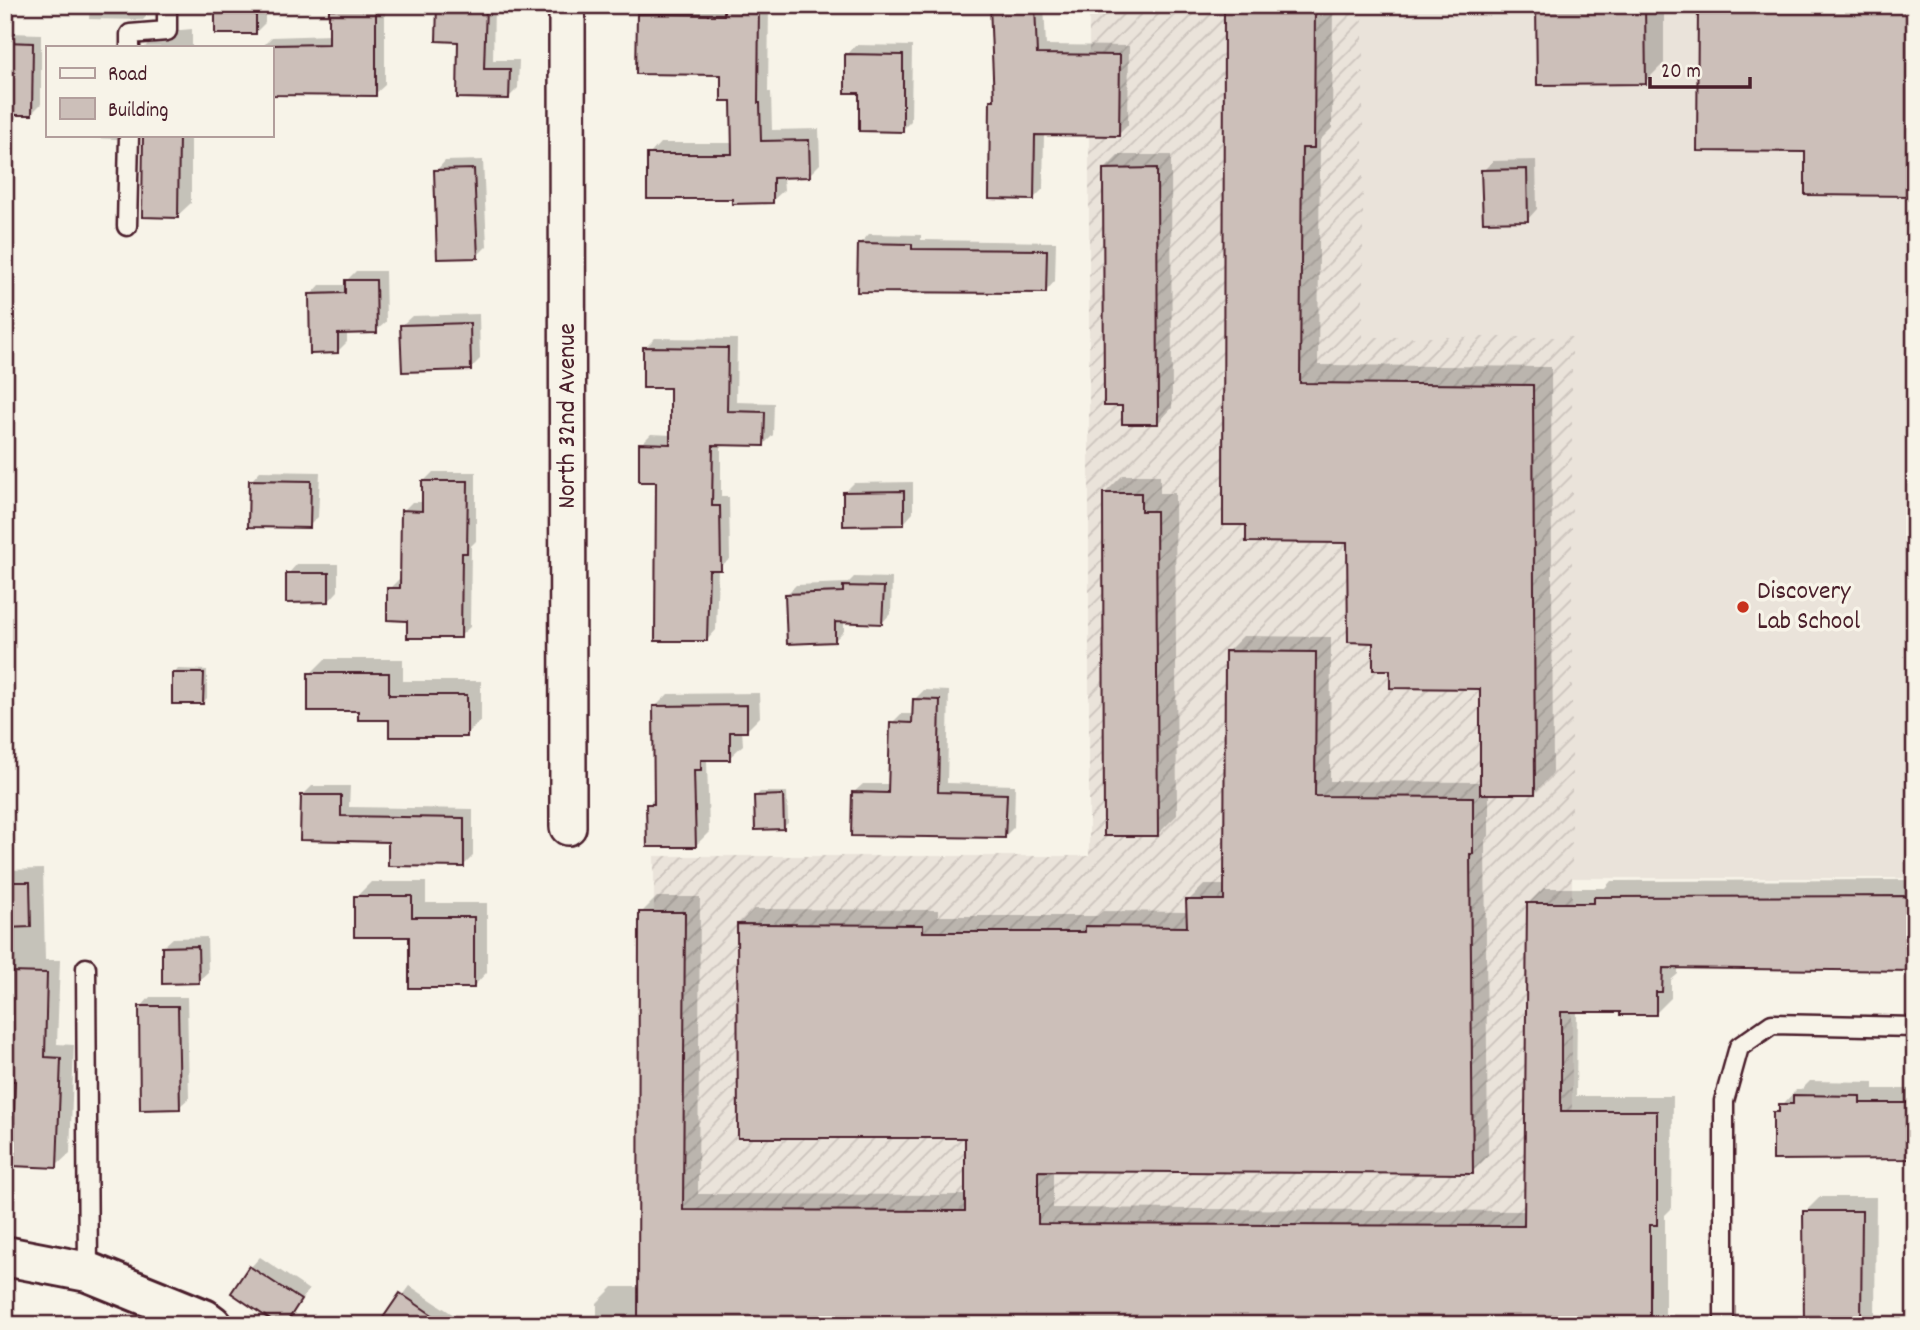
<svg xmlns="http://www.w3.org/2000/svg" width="1920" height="1330" viewBox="0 0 1920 1330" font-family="Dekko,sans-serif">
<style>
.built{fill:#eae3da}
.industrial{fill:url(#industrial-furrows)}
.shadow{fill:#0003}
.building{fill:#ccbfb9;stroke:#4a1f2b;stroke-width:2}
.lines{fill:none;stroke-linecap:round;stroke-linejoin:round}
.service-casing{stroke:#4a1f2b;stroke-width:23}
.minor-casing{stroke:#4a1f2b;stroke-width:40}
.tertiary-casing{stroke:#4a1f2b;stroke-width:44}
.service{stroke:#f7f3e8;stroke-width:18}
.minor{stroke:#f7f3e8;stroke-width:35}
.tertiary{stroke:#f7f3e8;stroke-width:38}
.poi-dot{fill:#c8321e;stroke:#f7f3e8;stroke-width:2.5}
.labels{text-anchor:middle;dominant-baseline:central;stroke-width:7;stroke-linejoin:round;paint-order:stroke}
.street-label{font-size:26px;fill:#4a1f2b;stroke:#f7f3e8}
.poi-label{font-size:26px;fill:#4a1f2b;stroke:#f7f3e8;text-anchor:start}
</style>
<defs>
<pattern id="industrial-furrows" width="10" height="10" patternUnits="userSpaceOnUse" patternTransform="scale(1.75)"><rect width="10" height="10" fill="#eae3da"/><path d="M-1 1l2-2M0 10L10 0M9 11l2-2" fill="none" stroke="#cac2bb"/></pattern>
</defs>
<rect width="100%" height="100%" fill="#f7f3e8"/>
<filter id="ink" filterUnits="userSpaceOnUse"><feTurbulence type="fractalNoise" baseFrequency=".0143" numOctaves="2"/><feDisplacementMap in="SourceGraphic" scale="14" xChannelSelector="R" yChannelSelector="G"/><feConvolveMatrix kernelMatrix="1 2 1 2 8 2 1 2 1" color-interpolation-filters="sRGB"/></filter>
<g filter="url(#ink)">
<path class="built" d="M1363 5H1915V878H1571L1572 337H1363Z"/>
<path class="industrial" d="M1089 5H1363V337H1572V1282H654V856H1089Z"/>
<g class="shadow">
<path d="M90 5H152V10L143 20 89 19Z"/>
<path d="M217 5H265V23L255 33Z"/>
<path d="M336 5H385V85L375 94 292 93 289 96H271V47L263 46 272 37 331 35V10Z"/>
<path d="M439 5H494L493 60H519L518 88 509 97 459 96 460 40Z"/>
<path d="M649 5H769L768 92H771L772 130 819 129 820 164 809 175 783 176 784 190 772 201 734 197 649 155 660 143H733L732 100 723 73 639 15Z"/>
<path d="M992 5H1044L1046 45 1129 46 1128 125 1118 135 1044 134 1043 189 1033 199 992 101 996 97Z"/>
<path d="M1226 5H1333L1332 128 1320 140 1318 365 1551 367 1553 773 1535 792H1489V836L1485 840 1488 1156 1472 1172 1053 1170V1208L1526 1211 1528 904 1544 888H1605L1611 881 1915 880V968L1678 966V974L1671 980V998L1655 1014 1622 1010H1577L1576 1096H1673L1672 1208 1665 1215V1325H597V1303L613 1287H639L641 913 657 897H700L698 1194 967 1195 966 1137 738 925 754 909 938 910V916H1097L1103 911 1188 912V901L1204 885H1226L1227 652 1243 636 1331 637 1330 781 1482 782V688L1392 668 1375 641 1349 541 1248 540Z"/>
<path d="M1538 5H1664V63L1645 82Z"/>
<path d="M192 29V47H145L159 32Z"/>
<path d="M10 33 41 34V104L31 114 5 113V38Z"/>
<path d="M856 45 912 46 911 121 902 130 861 91 847 55Z"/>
<path d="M91 135H121L117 139 91 138Z"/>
<path d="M141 135H191V203L177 216Z"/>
<path d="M1119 155H1171L1172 408 1158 423 1104 170Z"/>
<path d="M483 160 487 246 477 256 436 171 445 161Z"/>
<path d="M1536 160 1537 209 1528 219 1483 171 1493 161Z"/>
<path d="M869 234 921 235V240L1056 242 1055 281 1046 291 860 244Z"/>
<path d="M356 271H385L386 322 376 331 347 332V342L337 352 311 295 320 285H346V281Z"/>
<path d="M479 314 480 359 470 369 402 325 412 316Z"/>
<path d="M655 338 737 339 736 402 774 403 773 435 763 445 721 443V497H729L730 559 718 568 716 630 707 640 658 480 641 444 651 434 672 435V387L645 348Z"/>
<path d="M260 471 320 472 318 517 309 526 251 481Z"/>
<path d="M433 472H476V541L471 546 470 627 460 636 409 619 389 589 399 579H402L403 511 412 502H423L424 481Z"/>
<path d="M1123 475H1160V493H1175L1177 815 1158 834 1104 494Z"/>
<path d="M913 482V513L904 523 844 493 854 483Z"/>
<path d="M297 564H338V591L329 601 288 574Z"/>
<path d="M854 577 892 578 891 613 882 623 844 621V631L835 640 787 594 796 585 848 583Z"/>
<path d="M325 659H403V681H481V720L466 735 360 710 310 674Z"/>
<path d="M178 669 207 670V698L203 703 174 674Z"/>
<path d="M924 690 949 691 947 783 1015 785 1014 827 1005 836 853 793 863 784H890L892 723 901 714H914V700Z"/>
<path d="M759 693 760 717 747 730H742L743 745 729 758 710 759 707 761 709 832 696 845 648 805 656 796 655 707 668 694Z"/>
<path d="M312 786H350L349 807 473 809V856L463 866 390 841 302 838 303 795Z"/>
<path d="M760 792H787L788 823 783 827 756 796Z"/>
<path d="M43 869 45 960H60L57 1044 74 1045 70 1153 56 1166 5 1056V870Z"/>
<path d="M371 882H426V903H487V972L473 987 411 935 356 897Z"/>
<path d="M207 937 208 972 198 981 163 947 173 938Z"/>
<path d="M150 997H187L189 1098 179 1107 141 1007Z"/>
<path d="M1810 1081 1874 1082V1089H1915V1158L1775 1113 1796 1090H1801Z"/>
<path d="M1820 1197H1876L1875 1325H1806L1805 1212Z"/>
<path d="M260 1257 309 1290 283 1325 233 1293 251 1267Z"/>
<path d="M410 1286 469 1325H381Z"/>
</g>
<g class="building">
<rect x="215" y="5" width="41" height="29"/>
<path d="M437 5H486L484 69H510L509 99 457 98 458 42 436 41Z"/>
<path d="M724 5H759L758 103H760L761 141 809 140 810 177 773 178V203L732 204V199H647V154H732L731 101H721V75L636 74 637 14 724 15Z"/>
<path d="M990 5H1035L1037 54 1120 55 1119 136 1035 135 1034 200 989 199 990 100H994Z"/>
<path d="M1224 5H1315L1314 148H1302L1300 383 1533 385 1535 794H1480V689L1390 688V670H1373V643L1348 642 1347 543 1246 542V525H1223Z"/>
<path d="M1536 5H1645L1646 84 1537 85Z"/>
<path d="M1698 5H1915V196L1805 195V152L1697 151Z"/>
<path d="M329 9H376V96L271 95V45L329 44Z"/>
<path d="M5 42 33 43 32 115H5Z"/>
<path d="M845 54 903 55V132L859 131V93H845Z"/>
<path d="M143 135H179L178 218 142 217Z"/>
<path d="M1157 168 1158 424H1122V406H1104L1103 169Z"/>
<path d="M474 169 478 258 437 259 434 170Z"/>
<path d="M1527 169 1528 221 1483 222 1481 170Z"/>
<path d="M858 243 912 244V249L1047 250 1046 293 857 292Z"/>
<path d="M345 280H376L377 333 338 334V353L310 354 309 294 345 293Z"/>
<path d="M470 323 471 370 402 372 400 325Z"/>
<path d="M643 347 728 348 727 411 765 412 764 446 713 445 712 506H720L721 570H709L707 641H655L656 482H639V443L670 444V388H643Z"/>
<path d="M249 480 311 481 310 528 248 527Z"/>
<path d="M422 481H468L467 553H462L461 638H407V621L387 620V588H400L401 510 422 511Z"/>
<path d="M904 491V525L843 526V492Z"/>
<path d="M1103 493H1141V511H1156L1158 836H1104Z"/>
<path d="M286 573H329V602L286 603Z"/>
<path d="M843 586 884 587 882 624 835 622V642L787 644 785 594 843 592Z"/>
<path d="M1225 651 1316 652 1315 796 1473 797V854H1470L1473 1174 1038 1171V1224L1524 1226 1527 903H1594V897L1915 896V971L1663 968 1662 992H1656V1015H1620V1012H1561V1111H1657V1225H1650V1325H638L639 912H685L683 1210 965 1211V1138H738L737 924 923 925V932H1085V926L1187 927 1186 900H1224Z"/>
<path d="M172 673H204L203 704H172Z"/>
<path d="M308 673H389V695H467V737H389V720H358V711H308Z"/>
<path d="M913 699 940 700 938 792 1007 794 1005 838 851 836 852 792 888 793 890 722 912 723Z"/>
<path d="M747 705V732H730V760H701V770H694L696 847H647L646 804H654L653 706Z"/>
<path d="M301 795H341V816L464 818V867L388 866V842L300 840Z"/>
<path d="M783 795 784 829 755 830 754 796Z"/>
<path d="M5 882H30L31 927 5 928Z"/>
<path d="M354 896H412V917H474V988H409V937H354Z"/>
<path d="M198 946 199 983 162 984V947Z"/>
<path d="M11 972 47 973 45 1057 61 1058 57 1168 12 1166 15 1081H5V1036L9 1037Z"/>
<path d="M139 1006H178L180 1109 140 1110Z"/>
<path d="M1793 1095 1860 1096V1103H1915V1159L1773 1160V1112H1779V1104H1793Z"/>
<path d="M1803 1211H1862L1861 1325H1804Z"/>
<path d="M249 1266 301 1300 285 1325H278L231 1293Z"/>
<path d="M400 1293 447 1325H378Z"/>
</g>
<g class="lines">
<g class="service-casing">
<g id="service">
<path d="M130 47V34L167 31V5"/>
<path d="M127 226 129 135"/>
<path d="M86 968 88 1272"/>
<path d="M1724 1325V1101L1739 1047 1772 1024 1915 1027"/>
</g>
</g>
<g class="minor-casing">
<path id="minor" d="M567 5 568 827"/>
</g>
<g class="tertiary-casing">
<path id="tertiary" d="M5 1256 88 1272 204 1319 212 1325"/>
</g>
<use href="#service" class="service"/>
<use href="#minor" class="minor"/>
<use href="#tertiary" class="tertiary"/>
</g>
</g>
<circle class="poi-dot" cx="1743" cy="607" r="7"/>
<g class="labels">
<g class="street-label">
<text transform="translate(568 416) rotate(-90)">North 32nd Avenue</text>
</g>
<g class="poi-label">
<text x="1757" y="592">Discovery<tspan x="1757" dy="30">Lab School</tspan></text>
</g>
</g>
<rect width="1920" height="1330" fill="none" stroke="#f7f3e8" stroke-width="28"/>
<rect x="14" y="14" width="1892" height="1302" fill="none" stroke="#4a1f2b" stroke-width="2.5" filter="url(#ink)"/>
<rect x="46" y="46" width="228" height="91" fill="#f7f3e8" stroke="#b29e9c" stroke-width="2"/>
<rect x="60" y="68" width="35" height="10" fill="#f7f3e8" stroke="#b29e9c" stroke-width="2"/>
<text x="108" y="80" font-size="21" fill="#4a1f2b">Road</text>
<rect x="60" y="98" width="35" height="21" fill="#ccbfb9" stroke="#b29e9c" stroke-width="2"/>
<text x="108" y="116" font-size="21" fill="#4a1f2b">Building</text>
<path d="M1650 77v10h100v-10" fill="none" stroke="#4a1f2b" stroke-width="3.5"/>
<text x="1661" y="77" font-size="21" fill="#4a1f2b" stroke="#f7f3e8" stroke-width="5" paint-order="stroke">20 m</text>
</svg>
